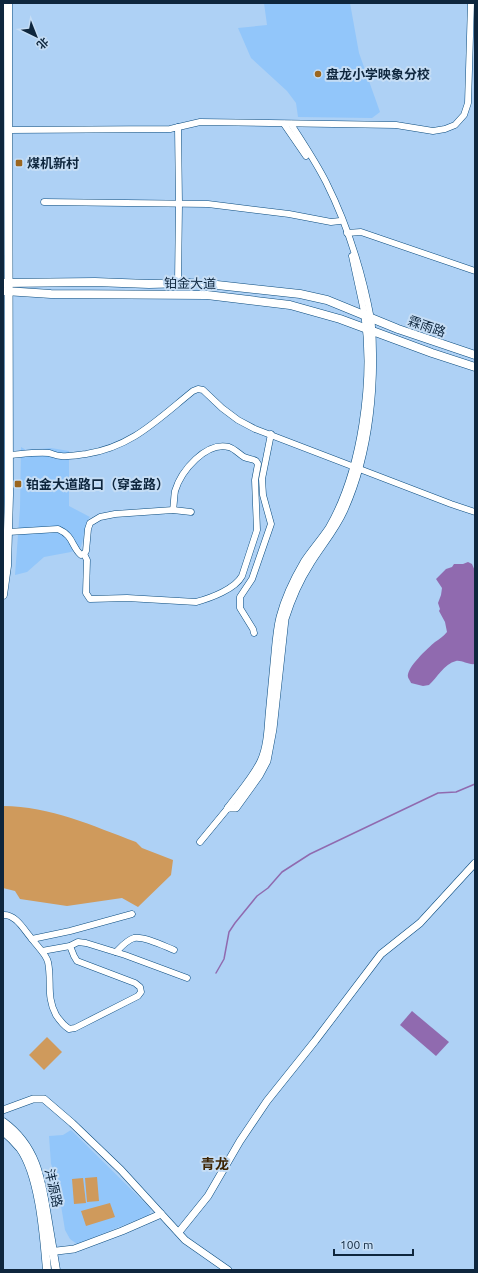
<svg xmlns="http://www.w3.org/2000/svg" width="478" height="1273" viewBox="0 0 478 1273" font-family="Ubuntu,'Noto Sans SC',sans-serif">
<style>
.built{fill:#92c6fa}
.green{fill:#cf9a5c}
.water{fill:#906aaf}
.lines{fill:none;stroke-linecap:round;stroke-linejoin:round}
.stream{stroke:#906aaf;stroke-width:1.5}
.minor-casing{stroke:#0a4b7e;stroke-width:7}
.tertiary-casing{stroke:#0a4b7e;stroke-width:8}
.secondary-casing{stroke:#0a4b7e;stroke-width:9}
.minor{stroke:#fff;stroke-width:6}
.tertiary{stroke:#fff;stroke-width:7}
.secondary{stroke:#fff;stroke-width:8}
.poi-dot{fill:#9b661f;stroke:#c5ddf5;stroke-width:1.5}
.labels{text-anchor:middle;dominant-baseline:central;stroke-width:4;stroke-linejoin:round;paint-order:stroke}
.poi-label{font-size:13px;font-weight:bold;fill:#0e263d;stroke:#c5ddf5;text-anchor:start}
.street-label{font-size:13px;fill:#0e263d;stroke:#c5ddf5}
.neighbourhood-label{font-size:14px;font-weight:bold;fill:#3e2503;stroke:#c5ddf5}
</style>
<rect width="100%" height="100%" fill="#aed1f5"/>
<g class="built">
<path d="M264 3H350L359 53 380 112 372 118 298 117 296 103 287 91 251 58 238 28 267 25Z"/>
<path d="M21 447 26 450 51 448 69 451V506L90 517 87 521 81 547 71 552 44 557 27 572 15 575 20 508Z"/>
<path d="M71 1130 151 1209 149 1215 77 1244 70 1239 65 1230 57 1181 51 1164 49 1136 63 1135Z"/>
</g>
<g class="green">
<path d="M3 806C50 806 93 826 136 842L142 848 173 860 171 875 138 907 122 898 67 906 20 899 15 891 3 888Z"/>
<path d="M47 1037 62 1052 44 1070 29 1055Z"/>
<path d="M97 1177 99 1201 87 1202 85 1178Z"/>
<path d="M83 1178 86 1203 74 1204 72 1179Z"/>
<path d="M110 1203 115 1217 86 1226 81 1211Z"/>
</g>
<g class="water">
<path d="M468 562 472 564 475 571V664C468 665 462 660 456 661 444 664 437 678 429 685L423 686 411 683C411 682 408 678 408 677 406 668 428 648 435 642 439 639 443 637 447 632L445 622 439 611 440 609 438 603 441 595 442 588 436 579 446 569 452 567 454 564H463Z"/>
<path d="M412 1011 449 1042 436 1056 400 1025Z"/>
</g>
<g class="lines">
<path class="stream" d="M216 973 224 959 229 932 235 923 257 896 268 888 282 872 310 854 438 793 456 792 475 784"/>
<g class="minor-casing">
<g id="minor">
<path d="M284 124 306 156"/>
<path d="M291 124C303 143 316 162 326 182 348 226 362 271 371 319"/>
<path d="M8 130 170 129 200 122 396 125 433 131 445 129 455 125 464 115 468 103 471 3"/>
<path d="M44 202 208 204 289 214 331 222 340 221"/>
<path d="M347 233 361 232 475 271"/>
<path d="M352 256 365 316"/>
<path d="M178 283 179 204 178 127"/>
<path d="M9 455C22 454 36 452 49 453 53 454 57 456 61 456 69 457 78 455 86 454 132 447 158 419 193 391L198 389 203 390 222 408 238 420 255 429 451 504 475 512"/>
<path d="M8 532 58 529C74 536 71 546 81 555L84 554 86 551 88 529 90 523 100 517 115 514 173 510 191 512"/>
<path d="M84 554 87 560 86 593 90 599 127 598 196 602C211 598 235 589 242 576L257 530 255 480 258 464 256 461C253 459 248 459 244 457 239 454 235 449 229 447 206 441 181 471 175 491 174 497 174 504 173 510"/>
<path d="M254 633 253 629 240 608V597L252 579 271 524 263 495 262 479 271 434"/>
<path d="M200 842 228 808"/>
<path d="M3 915C16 914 24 930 32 939L70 931 132 914"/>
<path d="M32 939C37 946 46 954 48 962 52 981 46 997 56 1015 60 1021 63 1025 69 1029L75 1028 138 996 141 992 140 987 135 983 77 961 74 956 70 946"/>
<path d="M42 951 70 946 78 942 86 943 125 955 187 978"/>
<path d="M116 952C121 947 127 940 134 938 144 936 164 946 174 950"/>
</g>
</g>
<g class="tertiary-casing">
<g id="tertiary">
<path d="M228 808H236L259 776 267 761 273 729 285 619C291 600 299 581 310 564 321 546 335 530 344 510 370 452 376 382 371 319"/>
<path d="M228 808C239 793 253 778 261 761 267 748 268 731 269 716 271 695 273 674 275 653 276 642 277 629 280 617 285 598 294 579 304 562 312 550 321 540 329 528 362 471 374 381 365 316"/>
<path d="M3 1110 33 1099H44L72 1123 121 1170 185 1240 228 1270"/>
<path d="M179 1232 208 1196 240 1141 267 1101 315 1041 381 954 420 923 475 863"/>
<path d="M48 1252 74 1249 122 1231 161 1214"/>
</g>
</g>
<g class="secondary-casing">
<g id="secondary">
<path d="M3 283 95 282 149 284 188 283 208 284 300 294 327 300 398 329 475 355"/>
<path d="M5 291 51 294 207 295 290 305 340 319 432 353 475 367"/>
<path d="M3 595 7 566 9 495 8 3"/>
<path d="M3 1122C36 1146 41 1178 47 1216 50 1234 53 1252 56 1270"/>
<path d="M3 1131C9 1136 15 1142 20 1148 40 1176 44 1236 47 1270"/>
</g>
</g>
<use href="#minor" class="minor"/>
<use href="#tertiary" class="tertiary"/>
<use href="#secondary" class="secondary"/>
</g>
<g class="poi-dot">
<circle cx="318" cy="74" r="4"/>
<rect x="15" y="159" width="8" height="8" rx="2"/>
<rect x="14" y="480" width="8" height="8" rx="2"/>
</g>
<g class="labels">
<g class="poi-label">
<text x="326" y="74">盘龙小学映象分校</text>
<text x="27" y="163">煤机新村</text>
<text x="26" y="484">铂金大道路口（穿金路）</text>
</g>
<g class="street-label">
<text transform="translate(190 283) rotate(1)">铂金大道</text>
<text transform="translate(427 326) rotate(19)">霖雨路</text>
<text transform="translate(54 1188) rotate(77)">沣源路</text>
</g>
<g class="neighbourhood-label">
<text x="215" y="1164">青龙</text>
</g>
</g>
<rect width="478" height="1273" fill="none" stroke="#0e263d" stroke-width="8"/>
<g transform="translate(36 36) rotate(137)" stroke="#c5ddf5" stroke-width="3" paint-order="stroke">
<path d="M0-3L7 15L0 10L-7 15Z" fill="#0e263d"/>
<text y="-6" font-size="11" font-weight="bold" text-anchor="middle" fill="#0e263d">北</text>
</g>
<path d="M334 1249v6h79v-6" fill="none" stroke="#0e263d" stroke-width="2"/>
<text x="340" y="1249" font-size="12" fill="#0e263d" stroke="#c5ddf5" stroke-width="3" paint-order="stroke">100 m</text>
</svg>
